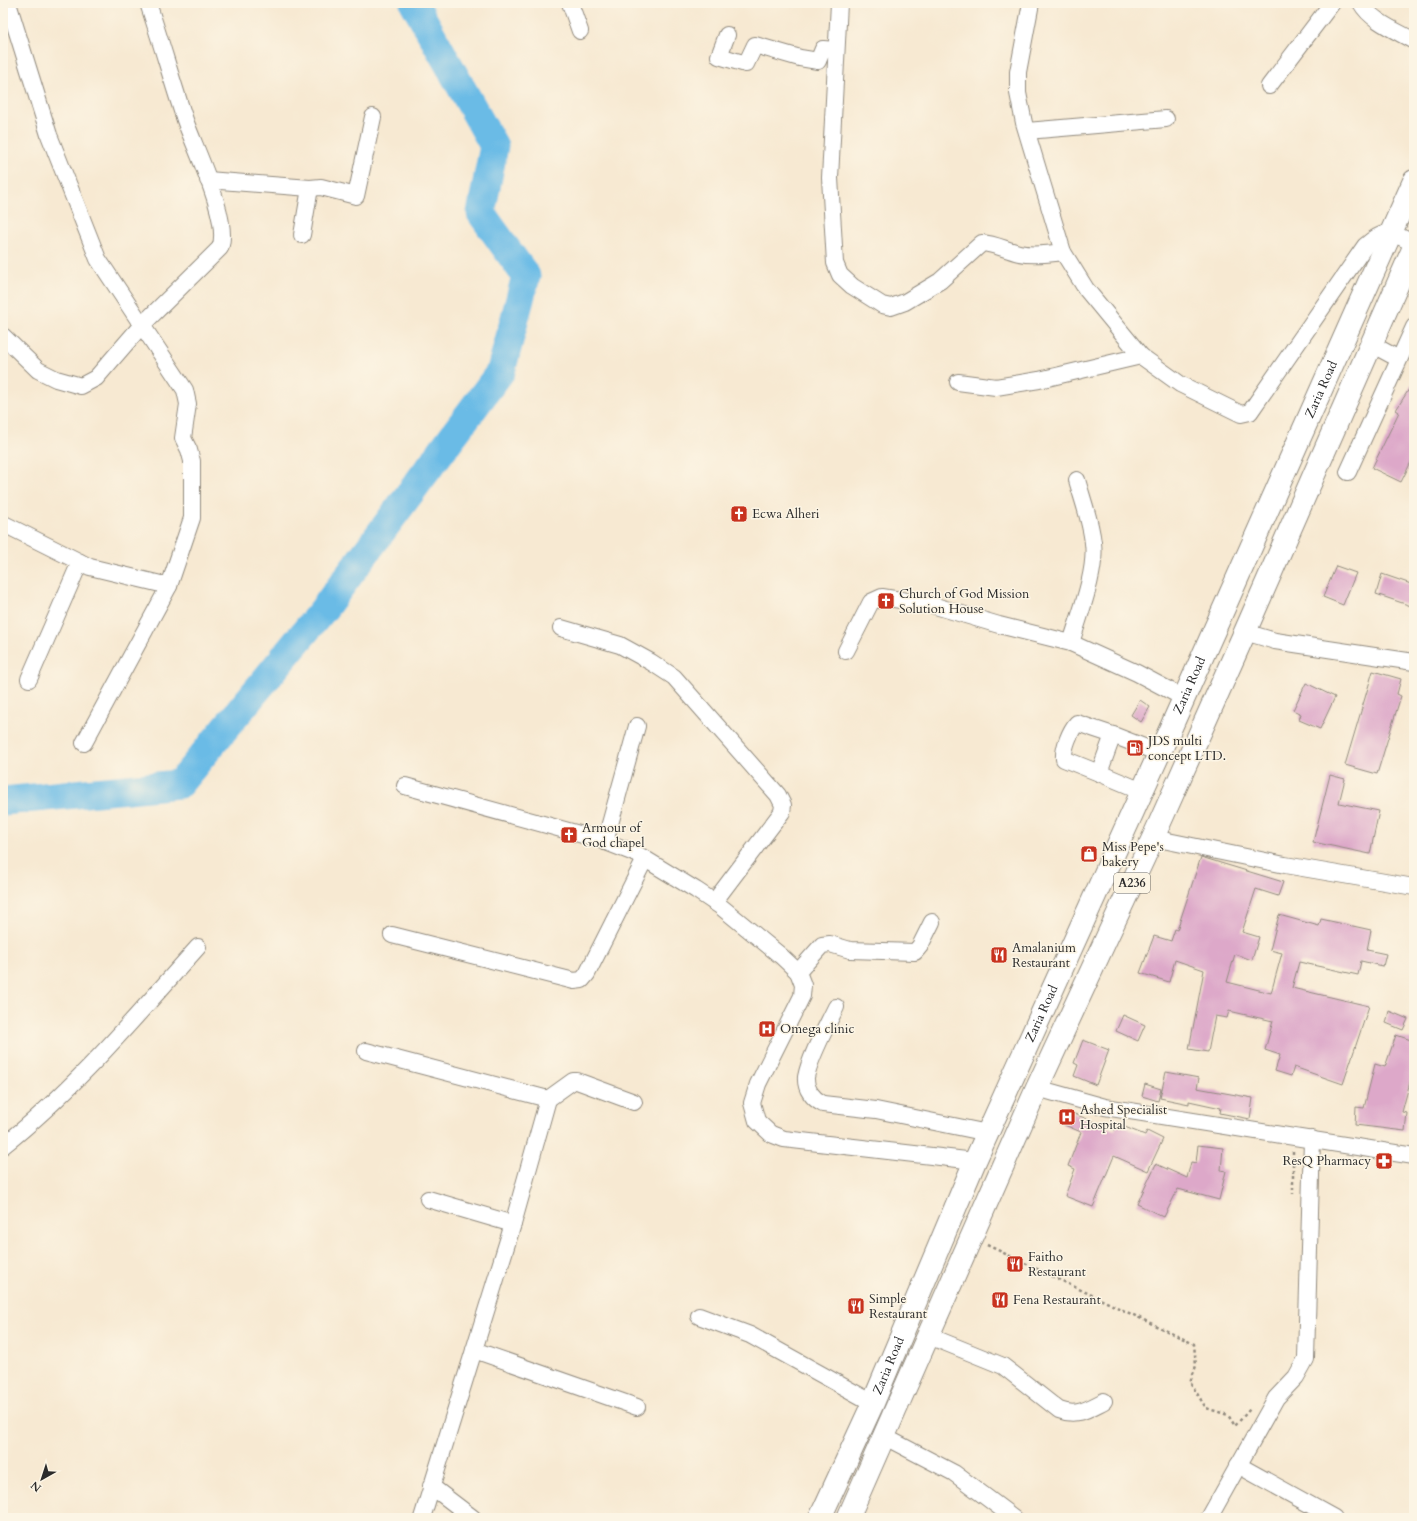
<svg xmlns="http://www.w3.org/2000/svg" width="1417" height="1521" viewBox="0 0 1417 1521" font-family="Cardo,serif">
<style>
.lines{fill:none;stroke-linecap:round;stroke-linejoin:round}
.river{stroke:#6abbe6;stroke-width:29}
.building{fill:#dda8c9}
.minor-casing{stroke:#918a7e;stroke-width:18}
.highway-casing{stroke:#918a7e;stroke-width:24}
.path{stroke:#918a7e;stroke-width:2.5;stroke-dasharray:3 3;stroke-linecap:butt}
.minor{stroke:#fff;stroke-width:16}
.highway{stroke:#fff;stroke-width:22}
.labels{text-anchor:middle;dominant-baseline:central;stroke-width:3;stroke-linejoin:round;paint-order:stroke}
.shield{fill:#fcf5e5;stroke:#6a6863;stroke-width:1}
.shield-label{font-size:12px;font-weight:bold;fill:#2b2b2b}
.street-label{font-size:13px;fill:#2b2b2b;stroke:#fcf5e5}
.poi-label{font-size:13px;fill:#2b2b2b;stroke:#fcf5e5;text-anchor:start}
</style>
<rect width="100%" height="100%" fill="#fcf5e5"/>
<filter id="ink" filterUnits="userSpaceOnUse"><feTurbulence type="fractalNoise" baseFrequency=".025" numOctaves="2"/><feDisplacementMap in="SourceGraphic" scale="8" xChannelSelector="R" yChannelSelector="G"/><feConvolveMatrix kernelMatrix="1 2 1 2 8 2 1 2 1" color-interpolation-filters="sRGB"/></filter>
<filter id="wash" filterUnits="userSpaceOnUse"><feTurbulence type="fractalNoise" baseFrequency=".012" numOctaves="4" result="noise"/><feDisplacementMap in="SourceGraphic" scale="16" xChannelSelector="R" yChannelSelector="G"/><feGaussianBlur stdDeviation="0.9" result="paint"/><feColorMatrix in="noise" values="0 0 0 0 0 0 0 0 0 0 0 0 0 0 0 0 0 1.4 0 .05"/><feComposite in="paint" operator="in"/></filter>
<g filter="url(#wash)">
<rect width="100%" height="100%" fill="#f7e9d2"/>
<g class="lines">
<path class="river" d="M3 801 179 784 323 610 501 371 526 276 481 213 494 146 414 3"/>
</g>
<g id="blocks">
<g class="building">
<path d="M1414 381V456L1401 482 1372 468 1399 412 1396 410Z"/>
<path d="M1336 566 1356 573 1343 605 1323 597Z"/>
<path d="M1382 574 1414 585V607L1376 594Z"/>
<path d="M1373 671 1401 679 1397 694 1401 696 1377 774 1345 765Z"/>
<path d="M1306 683 1335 697 1320 729 1299 720 1301 714 1293 710Z"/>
<path d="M1140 700 1150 707 1141 722 1131 715Z"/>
<path d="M1330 775 1345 779 1339 803 1379 811 1370 854 1313 842Z"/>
<path d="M1201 857 1283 882 1278 896 1256 889 1242 932 1259 937 1252 960 1235 954 1227 982 1271 993 1282 953 1270 950 1279 915 1319 926 1321 919 1371 930 1367 950 1386 954 1383 966 1361 961 1358 975 1299 962 1292 988 1369 1006 1343 1084 1294 1067 1291 1076 1275 1071 1280 1055 1265 1050 1273 1021 1229 1011 1227 1018 1215 1016 1208 1052 1189 1049 1204 970 1175 960 1169 982 1140 973 1154 936 1171 941 1175 929 1177 930Z"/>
<path d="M1389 1011 1408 1019 1403 1030 1386 1023Z"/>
<path d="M1123 1015 1145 1025 1138 1041 1116 1031Z"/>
<path d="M1396 1035 1414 1041V1067L1402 1112 1407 1113 1405 1131 1355 1125 1356 1107 1364 1108 1375 1064 1385 1067Z"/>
<path d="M1083 1040 1109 1050 1096 1085 1074 1076 1078 1065 1074 1063Z"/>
<path d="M1166 1072 1199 1078 1197 1088 1253 1098 1250 1119 1220 1113 1221 1108 1189 1101V1104L1160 1098Z"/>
<path d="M1145 1084 1161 1089 1158 1101 1142 1096Z"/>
<path d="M1067 1111 1115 1130 1117 1124 1145 1135 1147 1131 1163 1139 1148 1171 1114 1156 1093 1207 1065 1196 1075 1169 1068 1166 1081 1132 1062 1124Z"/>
<path d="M1198 1145 1223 1148 1221 1170 1226 1171 1219 1200 1178 1189 1164 1217 1137 1204 1156 1164 1187 1178 1191 1162 1196 1163Z"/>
</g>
</g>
</g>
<g filter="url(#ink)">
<use href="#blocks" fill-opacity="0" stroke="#918a7e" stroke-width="1"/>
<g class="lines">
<g class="minor-casing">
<g id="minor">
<path d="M8 3 49 135 98 259 185 390 188 404 183 438 189 450 192 461V518L169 586 84 743"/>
<path d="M570 3 580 31"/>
<path d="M839 3 830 178 835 263 840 275 852 286 882 305 891 307 905 302 940 281 982 243C995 244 1006 250 1019 253 1033 256 1049 254 1063 252"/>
<path d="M1031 3 1018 72V93L1024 123 1063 252 1086 289 1141 356 1180 384 1241 414 1250 412 1365 246C1386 227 1390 233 1414 243"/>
<path d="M1361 3C1371 21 1397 31 1414 41"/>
<path d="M727 35 719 56 746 64 755 45 800 58 818 61 823 49 836 50"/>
<path d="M1269 86 1332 3"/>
<path d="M1027 131 1166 119"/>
<path d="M208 180 310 188 321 187 356 196 373 117"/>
<path d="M302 235 310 188"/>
<path d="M3 336 38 370 56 379 81 386 96 378 141 326 220 248C231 221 195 149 185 120 172 81 161 42 148 3"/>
<path d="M1371 344 1399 359"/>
<path d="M958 382 996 387 1039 380 1141 356"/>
<path d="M1348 472 1414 327"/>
<path d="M4 524 90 567 169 586"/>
<path d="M561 628 620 645 651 662 674 677 778 795 783 805 782 812 714 902"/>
<path d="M1245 632 1275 641 1414 662"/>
<path d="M1071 643C1079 616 1097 571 1093 543 1091 522 1083 501 1077 480"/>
<path d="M846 651 871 602 882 597 932 605 999 625 1071 643 1137 673 1184 698"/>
<path d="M29 679 80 562"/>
<path d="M1099 773 1064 759C1063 748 1070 731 1077 723L1113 735"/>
<path d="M405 786 601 840 637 854 696 890 720 906 781 956 798 972 803 985 802 996 758 1084 752 1103 757 1121 771 1134 784 1139 975 1161"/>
<path d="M1142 791 1099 773 1113 735 1159 753"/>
<path d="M1153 838 1285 865 1414 887"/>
<path d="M605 842 637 726"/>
<path d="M392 935 574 981 582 980 587 974 645 859"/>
<path d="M798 972 822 945 830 944 850 950 915 952 920 946 932 922"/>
<path d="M836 1007C827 1026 810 1056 806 1077 805 1089 813 1099 823 1104L876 1110 988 1133"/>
<path d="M366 1051 548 1099 513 1224 422 1518"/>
<path d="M1037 1088 1105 1107 1414 1156"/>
<path d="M548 1099 573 1081H577L634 1102"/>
<path d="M3 1146C76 1088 136 1016 198 947"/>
<path d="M428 1199 513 1224"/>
<path d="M699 1316 750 1335 873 1403"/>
<path d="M929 1336 1003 1366 1059 1410C1077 1417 1088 1409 1104 1401"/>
<path d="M474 1350 637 1407"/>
<path d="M885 1437 954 1473 1014 1518"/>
<path d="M1238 1465 1334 1518"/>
<path d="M431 1486 473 1518"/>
<path d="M1209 1518 1276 1398 1296 1377 1306 1359 1312 1139"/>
</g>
</g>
<g class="highway-casing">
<g id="highway">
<path id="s1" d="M820 1518 873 1403 975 1161 1168 734 1414 181"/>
<path d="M848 1518 1037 1088 1153 838 1245 632 1414 247"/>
</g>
</g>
<g class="path">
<path d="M1293 1151V1194"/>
<path d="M987 1245 1194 1344 1196 1366 1190 1382 1206 1408 1228 1415 1235 1426 1250 1409"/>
</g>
<use href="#minor" class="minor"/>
<use href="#highway" class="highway"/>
</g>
</g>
<defs>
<g id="church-square" transform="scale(0.9)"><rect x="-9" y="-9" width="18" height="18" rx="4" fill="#c8321e" stroke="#fcf5e5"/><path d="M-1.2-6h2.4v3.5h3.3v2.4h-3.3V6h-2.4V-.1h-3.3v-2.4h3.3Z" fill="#fff"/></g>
<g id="fuel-square" transform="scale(0.9)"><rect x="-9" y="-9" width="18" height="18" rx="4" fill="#c8321e" stroke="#fcf5e5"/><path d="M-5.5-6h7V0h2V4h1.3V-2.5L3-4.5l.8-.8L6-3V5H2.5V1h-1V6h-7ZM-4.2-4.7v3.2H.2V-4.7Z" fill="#fff"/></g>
<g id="shop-square" transform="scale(0.9)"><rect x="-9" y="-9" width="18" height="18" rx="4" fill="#c8321e" stroke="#fcf5e5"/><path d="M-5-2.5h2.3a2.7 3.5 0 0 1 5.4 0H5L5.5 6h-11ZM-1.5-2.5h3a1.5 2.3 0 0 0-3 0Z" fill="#fff"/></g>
<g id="restaurant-square" transform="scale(0.9)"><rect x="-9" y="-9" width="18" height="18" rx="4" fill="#c8321e" stroke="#fcf5e5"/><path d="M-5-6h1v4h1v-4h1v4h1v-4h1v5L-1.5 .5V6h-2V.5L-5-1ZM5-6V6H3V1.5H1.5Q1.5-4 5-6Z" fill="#fff"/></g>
<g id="hospital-square" transform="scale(0.9)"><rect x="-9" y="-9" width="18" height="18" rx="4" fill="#c8321e" stroke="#fcf5e5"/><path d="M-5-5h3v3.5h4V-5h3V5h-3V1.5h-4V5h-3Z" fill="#fff"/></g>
<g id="pharmacy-square" transform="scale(0.9)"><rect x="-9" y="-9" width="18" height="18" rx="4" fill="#c8321e" stroke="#fcf5e5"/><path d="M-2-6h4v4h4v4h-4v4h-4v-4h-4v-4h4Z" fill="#fff"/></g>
</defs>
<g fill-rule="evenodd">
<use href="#church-square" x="739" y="514"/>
<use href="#church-square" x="886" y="601"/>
<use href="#fuel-square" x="1135" y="748"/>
<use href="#church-square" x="569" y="835"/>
<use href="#shop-square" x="1089" y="854"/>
<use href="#restaurant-square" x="999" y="955"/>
<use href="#hospital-square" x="767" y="1029"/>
<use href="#hospital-square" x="1067" y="1117"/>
<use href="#pharmacy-square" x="1384" y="1161"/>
<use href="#restaurant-square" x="1015" y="1264"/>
<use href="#restaurant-square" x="1000" y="1300"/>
<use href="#restaurant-square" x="856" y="1306"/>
</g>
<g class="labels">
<rect class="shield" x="1114" y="873" width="36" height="20" rx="3"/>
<g class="shield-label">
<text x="1132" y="883">A236</text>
</g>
<g class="street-label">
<text stroke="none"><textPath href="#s1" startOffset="1235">Zaria Road</textPath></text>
<text stroke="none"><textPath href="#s1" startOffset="911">Zaria Road</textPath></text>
<text stroke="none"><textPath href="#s1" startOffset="551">Zaria Road</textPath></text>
<text stroke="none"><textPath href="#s1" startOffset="167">Zaria Road</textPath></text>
</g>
<g class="poi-label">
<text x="752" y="514">Ecwa Alheri</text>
<text x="899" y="594">Church of God Mission<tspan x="899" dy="15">Solution House</tspan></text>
<text x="1148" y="741">JDS multi<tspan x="1148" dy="15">concept LTD.</tspan></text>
<text x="582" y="828">Armour of<tspan x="582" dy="15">God chapel</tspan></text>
<text x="1102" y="847">Miss Pepe's<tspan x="1102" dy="15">bakery</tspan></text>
<text x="1012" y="948">Amalanium<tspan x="1012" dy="15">Restaurant</tspan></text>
<text x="780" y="1029">Omega clinic</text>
<text x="1080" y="1110">Ashed Specialist<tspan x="1080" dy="15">Hospital</tspan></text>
<text x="1371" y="1161" text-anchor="end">ResQ Pharmacy</text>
<text x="1028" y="1257">Faitho<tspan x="1028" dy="15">Restaurant</tspan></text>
<text x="869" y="1299">Simple<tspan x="869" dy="15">Restaurant</tspan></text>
<text x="1013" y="1300">Fena Restaurant</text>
</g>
</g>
<rect width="1417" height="1521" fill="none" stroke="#fcf5e5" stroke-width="16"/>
<g transform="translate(42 1479) rotate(219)" stroke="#fcf5e5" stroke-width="3" paint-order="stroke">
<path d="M0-3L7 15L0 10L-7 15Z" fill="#2b2b2b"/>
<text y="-6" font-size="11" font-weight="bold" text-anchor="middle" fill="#2b2b2b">N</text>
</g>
</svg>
